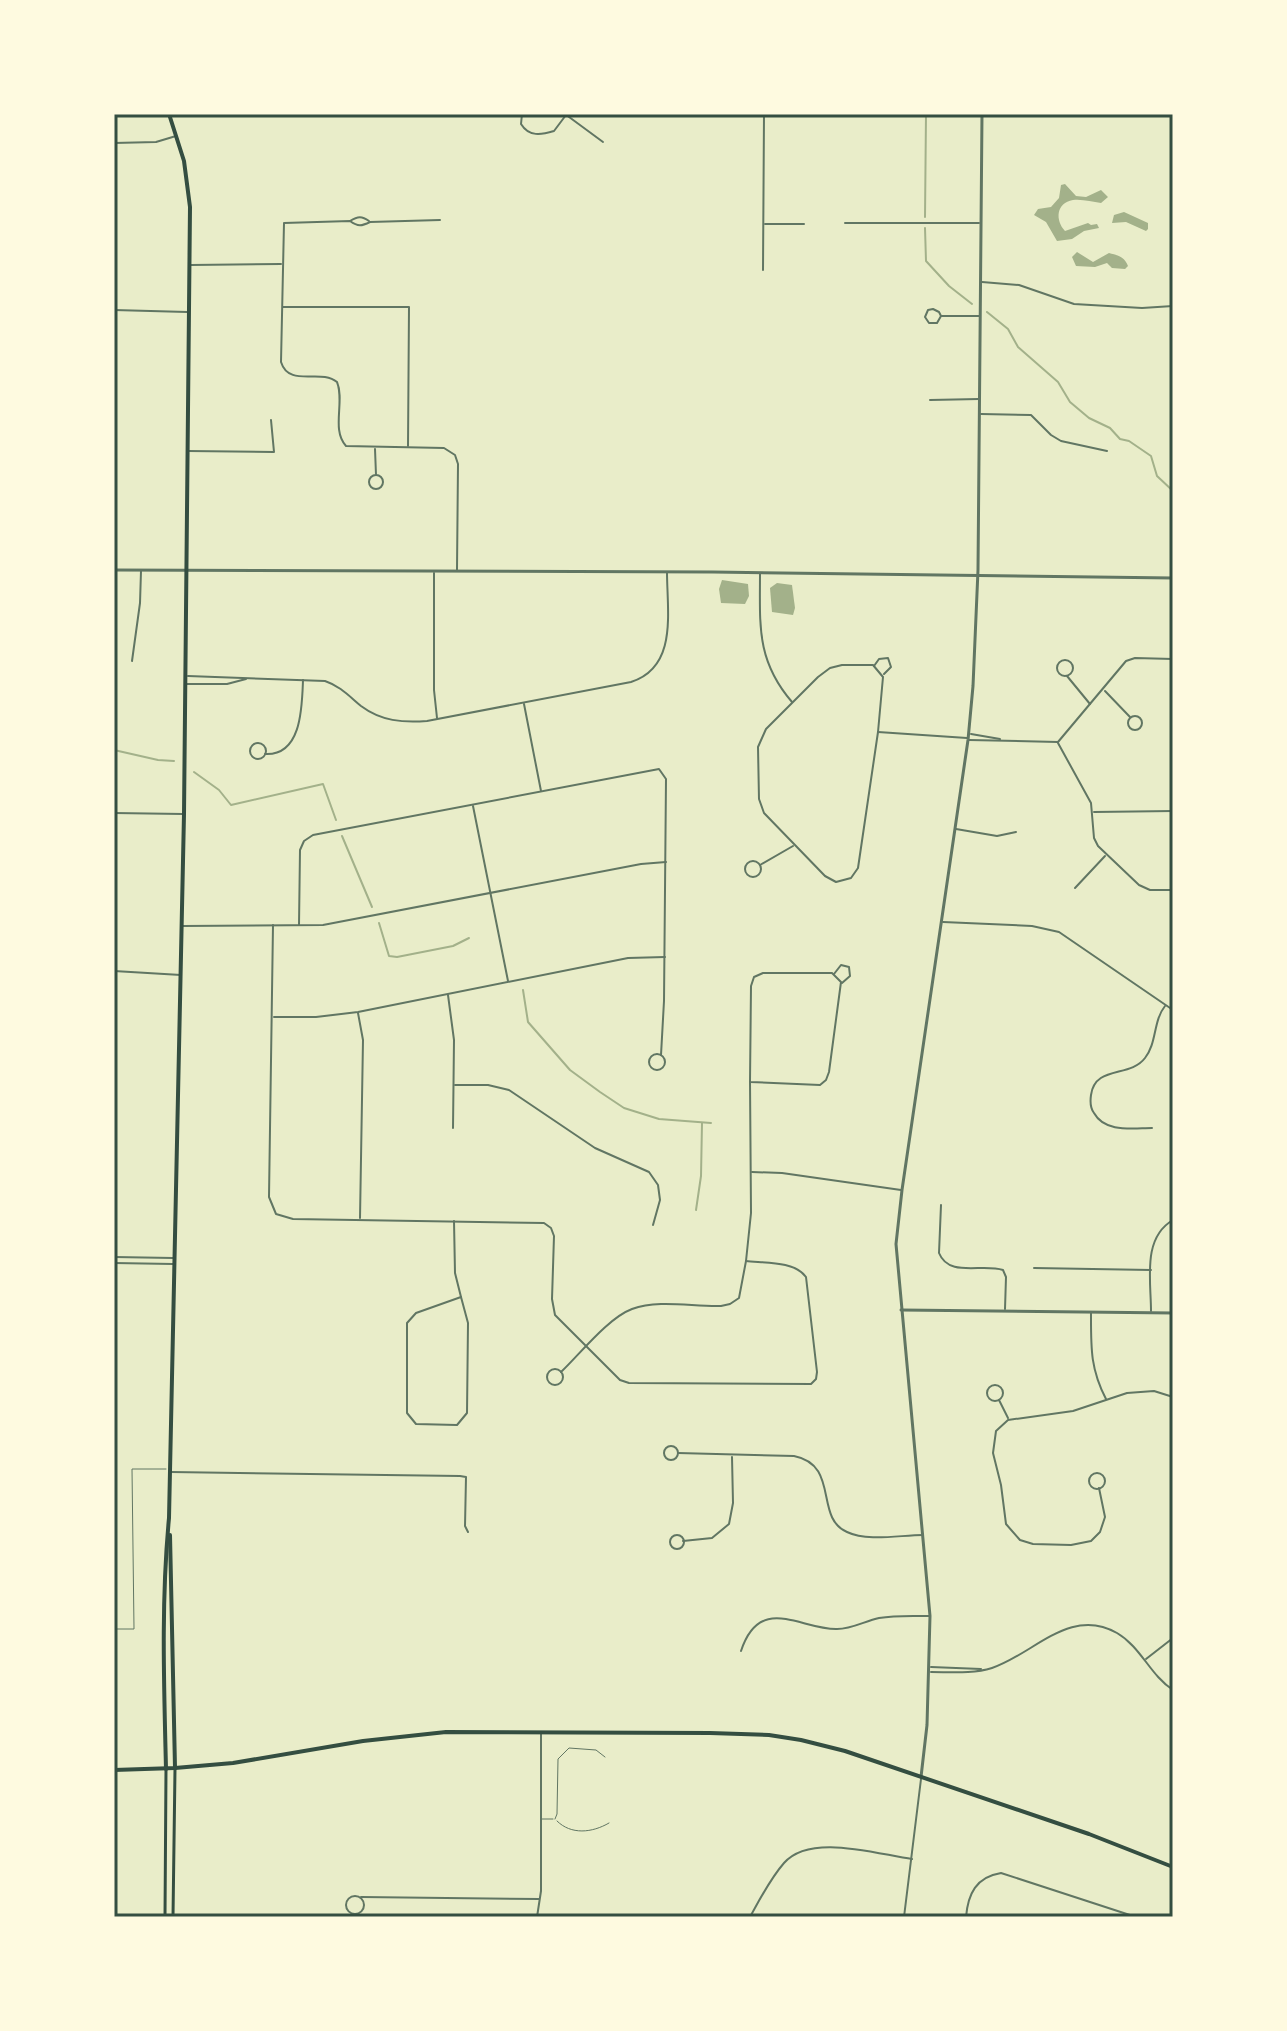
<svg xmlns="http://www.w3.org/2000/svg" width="1287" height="2031" viewBox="0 0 1287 2031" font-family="'Source Sans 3',sans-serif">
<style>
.water{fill:#a3b18a}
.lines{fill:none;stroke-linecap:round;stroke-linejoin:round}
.stream{stroke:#a3b18a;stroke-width:2}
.service{stroke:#617663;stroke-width:1}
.minor{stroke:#617663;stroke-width:2}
.tertiary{stroke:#617663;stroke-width:3}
.secondary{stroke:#344e41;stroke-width:3}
.primary{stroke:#344e41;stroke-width:4}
.neatline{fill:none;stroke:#344e41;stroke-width:3}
</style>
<rect width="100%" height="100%" fill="#e9edc9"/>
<g class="water">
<path d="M1065 184 1076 196 1086 197 1101 190 1108 197 1101 203C1092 202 1083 199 1073 200 1056 203 1055 220 1065 231L1088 223 1091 225 1097 224 1099 228 1084 231 1072 239 1057 241 1046 222 1034 215 1038 209 1051 207 1059 198 1061 185Z"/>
<path d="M1124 212 1148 223V229L1146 231 1126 222 1112 223 1114 215Z"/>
<path d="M1077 252 1093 262 1109 253C1117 255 1125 257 1128 266L1125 269 1112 268 1107 263 1095 267 1076 266 1072 257Z"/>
<path d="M722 580 748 584 749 596 745 604 721 603 719 589Z"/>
<path d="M777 583 792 585 795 608 793 615 772 612 770 588Z"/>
</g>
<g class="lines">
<g class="stream">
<path d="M925 217 926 114"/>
<path d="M925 228 926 261 949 286 972 304"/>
<path d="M987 312 1008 329 1018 347 1058 382 1070 402 1089 418 1110 428 1120 439 1129 441 1151 456 1157 476 1173 491"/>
<path d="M114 750 158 760 174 761"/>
<path d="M194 772 219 790 231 805 323 784 336 820"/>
<path d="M342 836 372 907"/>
<path d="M379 923 389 956 397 957 453 946 469 938"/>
<path d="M523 990 528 1022 570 1070 600 1092 624 1108 659 1119 711 1123"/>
<path d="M696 1210 701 1176 702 1123"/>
</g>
<g class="service">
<path d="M114 1629H134L132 1469H166"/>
<path d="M542 1819H553"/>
<path d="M555 1819 557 1814 558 1759 569 1748 596 1750 605 1757"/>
<path d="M557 1821C571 1835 592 1833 609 1823"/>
</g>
<g class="minor">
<path d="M522 114 521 124C529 137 541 135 554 131L566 115"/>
<path d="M565 114 603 142"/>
<path d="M114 143 156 142 176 136"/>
<path d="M440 220 370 222C362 226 358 227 350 221L284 223 281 362C289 388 321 368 337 382 345 401 331 430 346 446L444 448 455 455 458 464 457 570"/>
<path d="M350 221C358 216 362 216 369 221"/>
<path d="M845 223H979"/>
<path d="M765 224H804"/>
<path d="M191 265 281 264"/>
<path d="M763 270 764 114"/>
<path d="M982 282 1019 285 1074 304 1142 308 1173 306"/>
<path d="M283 307H409L408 446"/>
<path d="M114 310 187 312"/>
<path d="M941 316 939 312 933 309 928 310 925 317 929 323H937L941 316H979"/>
<path d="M930 400 979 399"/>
<path d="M981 414 1031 415 1051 435 1061 441 1107 451"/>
<path d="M375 449 376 475"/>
<path d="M188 451 274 452 271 420"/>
<circle cx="376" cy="482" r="7"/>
<path d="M434 573V690L437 718"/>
<path d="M760 573C760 625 756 660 792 702"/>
<circle cx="1065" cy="668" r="8"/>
<path d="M132 661 140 603 141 571"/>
<path d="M842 665H873L883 677 878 732 858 868 851 878 836 882 825 876 764 813 759 799 758 747 766 729 818 677 830 668Z"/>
<path d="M874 666 879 659 888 658 891 667 884 674"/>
<path d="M188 676 325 681C340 686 349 696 361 706 381 721 403 723 427 721L631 682C678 667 667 612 667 572"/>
<path d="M1067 676 1090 704"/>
<path d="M185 684H227L246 679"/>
<path d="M1105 691 1130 717"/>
<path d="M524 704 541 791"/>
<circle cx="1135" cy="723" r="7"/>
<path d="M878 732 967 738"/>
<path d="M971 734 1000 739"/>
<path d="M969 740 1058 742 1126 661 1135 658 1173 659"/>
<path d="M1058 743 1091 803 1094 838 1098 846 1139 885 1150 890H1173"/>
<circle cx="258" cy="751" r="8"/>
<path d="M265 754C302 756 302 706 303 680"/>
<path d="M473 806 508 981"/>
<path d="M1094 812 1173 811"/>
<path d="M114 813 183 814"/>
<path d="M956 829 997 836 1016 832"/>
<circle cx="753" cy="869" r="8"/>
<path d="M760 865 793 846"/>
<path d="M1075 888 1105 856"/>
<path d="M943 922 1032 926 1059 932 1173 1010"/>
<path d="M273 925 269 1197 276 1214 293 1219 544 1223 551 1228 554 1236 552 1299 555 1315 620 1380 629 1383 811 1384 816 1379 817 1372 806 1277C795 1261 764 1263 746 1261"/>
<path d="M299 925 300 850 304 841 313 835 659 769 666 779 664 1001 661 1055"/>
<path d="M183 926 323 925 641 864 666 862"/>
<path d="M114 971 181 975"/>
<path d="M763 973H832L841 982 829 1072 826 1080 820 1085 750 1082 751 986 754 977Z"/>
<path d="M834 974 841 965 849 967 850 976 842 983"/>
<path d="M448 995 454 1040 453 1128"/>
<path d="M358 1013 363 1040 360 1218"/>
<path d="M274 1017H316L358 1012 628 958 665 957"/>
<circle cx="657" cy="1062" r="8"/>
<path d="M455 1085H488L509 1090 595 1148 649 1172 658 1185 660 1200 653 1225"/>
<path d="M1152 1128C1133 1128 1105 1133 1094 1113 1090 1108 1090 1102 1091 1095 1095 1065 1130 1078 1145 1058 1157 1043 1153 1021 1165 1006"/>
<path d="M752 1172 782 1173 901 1190"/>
<path d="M941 1205 939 1253C949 1278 982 1263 1003 1270L1006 1277 1005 1309"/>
<path d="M454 1221 455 1273 461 1297"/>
<path d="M114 1257 173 1258"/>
<path d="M114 1263 173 1264"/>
<path d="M1034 1268 1151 1270"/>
<path d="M461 1297 468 1323 467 1413 457 1425 416 1424 407 1413V1323L416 1313Z"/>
<path d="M1151 1311C1151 1280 1142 1238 1173 1220"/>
<path d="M1091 1312C1091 1347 1090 1368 1106 1399"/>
<circle cx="555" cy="1377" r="8"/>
<path d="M561 1372C580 1354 608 1318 632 1309 659 1299 693 1307 721 1306L730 1304 739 1298 746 1261 751 1213 750 1082"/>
<circle cx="995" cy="1393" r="8"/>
<path d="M999 1400 1008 1418"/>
<circle cx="671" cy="1453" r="7"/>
<path d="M678 1453 794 1456C840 1465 814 1518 847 1532 868 1542 900 1535 923 1535"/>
<path d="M171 1472 460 1476 466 1477 465 1526 468 1532"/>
<circle cx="1097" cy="1481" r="8"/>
<path d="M1099 1488 1105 1517 1100 1532 1091 1541 1071 1545 1033 1544 1020 1540 1006 1524 1001 1485 993 1453 996 1431 1008 1420 1073 1411 1127 1393 1154 1391 1173 1397"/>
<circle cx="677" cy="1542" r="7"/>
<path d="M683 1541 712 1538 729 1524 733 1503 732 1457"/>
<path d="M741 1651C760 1593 801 1630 837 1629 852 1629 865 1621 879 1618 896 1615 913 1616 929 1616"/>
<path d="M1146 1659 1173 1638"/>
<path d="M931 1667 981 1669"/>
<path d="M931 1672C951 1672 973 1674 992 1668 1034 1654 1070 1606 1117 1633 1141 1647 1150 1675 1173 1690"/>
<circle cx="355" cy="1905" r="9"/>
<path d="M361 1897 539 1899"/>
<path d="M537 1917 541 1891V1734"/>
<path d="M750 1917C760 1899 770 1879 784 1863 810 1833 876 1854 912 1859"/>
<path d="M904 1917 921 1779"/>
<path d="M966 1917C968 1894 976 1877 1001 1873L1136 1917"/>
</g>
<g class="tertiary">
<path d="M114 570 713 572 1173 578"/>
<path d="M901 1310 1173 1313"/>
<path d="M921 1777 927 1725 930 1616 896 1244 902 1190 968 740 973 686 978 570 982 114"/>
</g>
<g class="secondary">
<path d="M165 1917 166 1769"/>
<path d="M173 1917 175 1769"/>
</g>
<g class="primary">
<path d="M170 1535 175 1768"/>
<path d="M166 1769C164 1685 161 1602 169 1518L184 814 190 207 184 161 169 114"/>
<path d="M114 1770 175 1768 233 1763 363 1741 446 1732 710 1733 769 1735 801 1740 845 1751 1089 1834 1173 1867"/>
</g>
</g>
<rect width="1287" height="2031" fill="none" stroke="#fefae0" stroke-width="232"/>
<rect x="116" y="116" width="1055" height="1799" class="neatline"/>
</svg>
